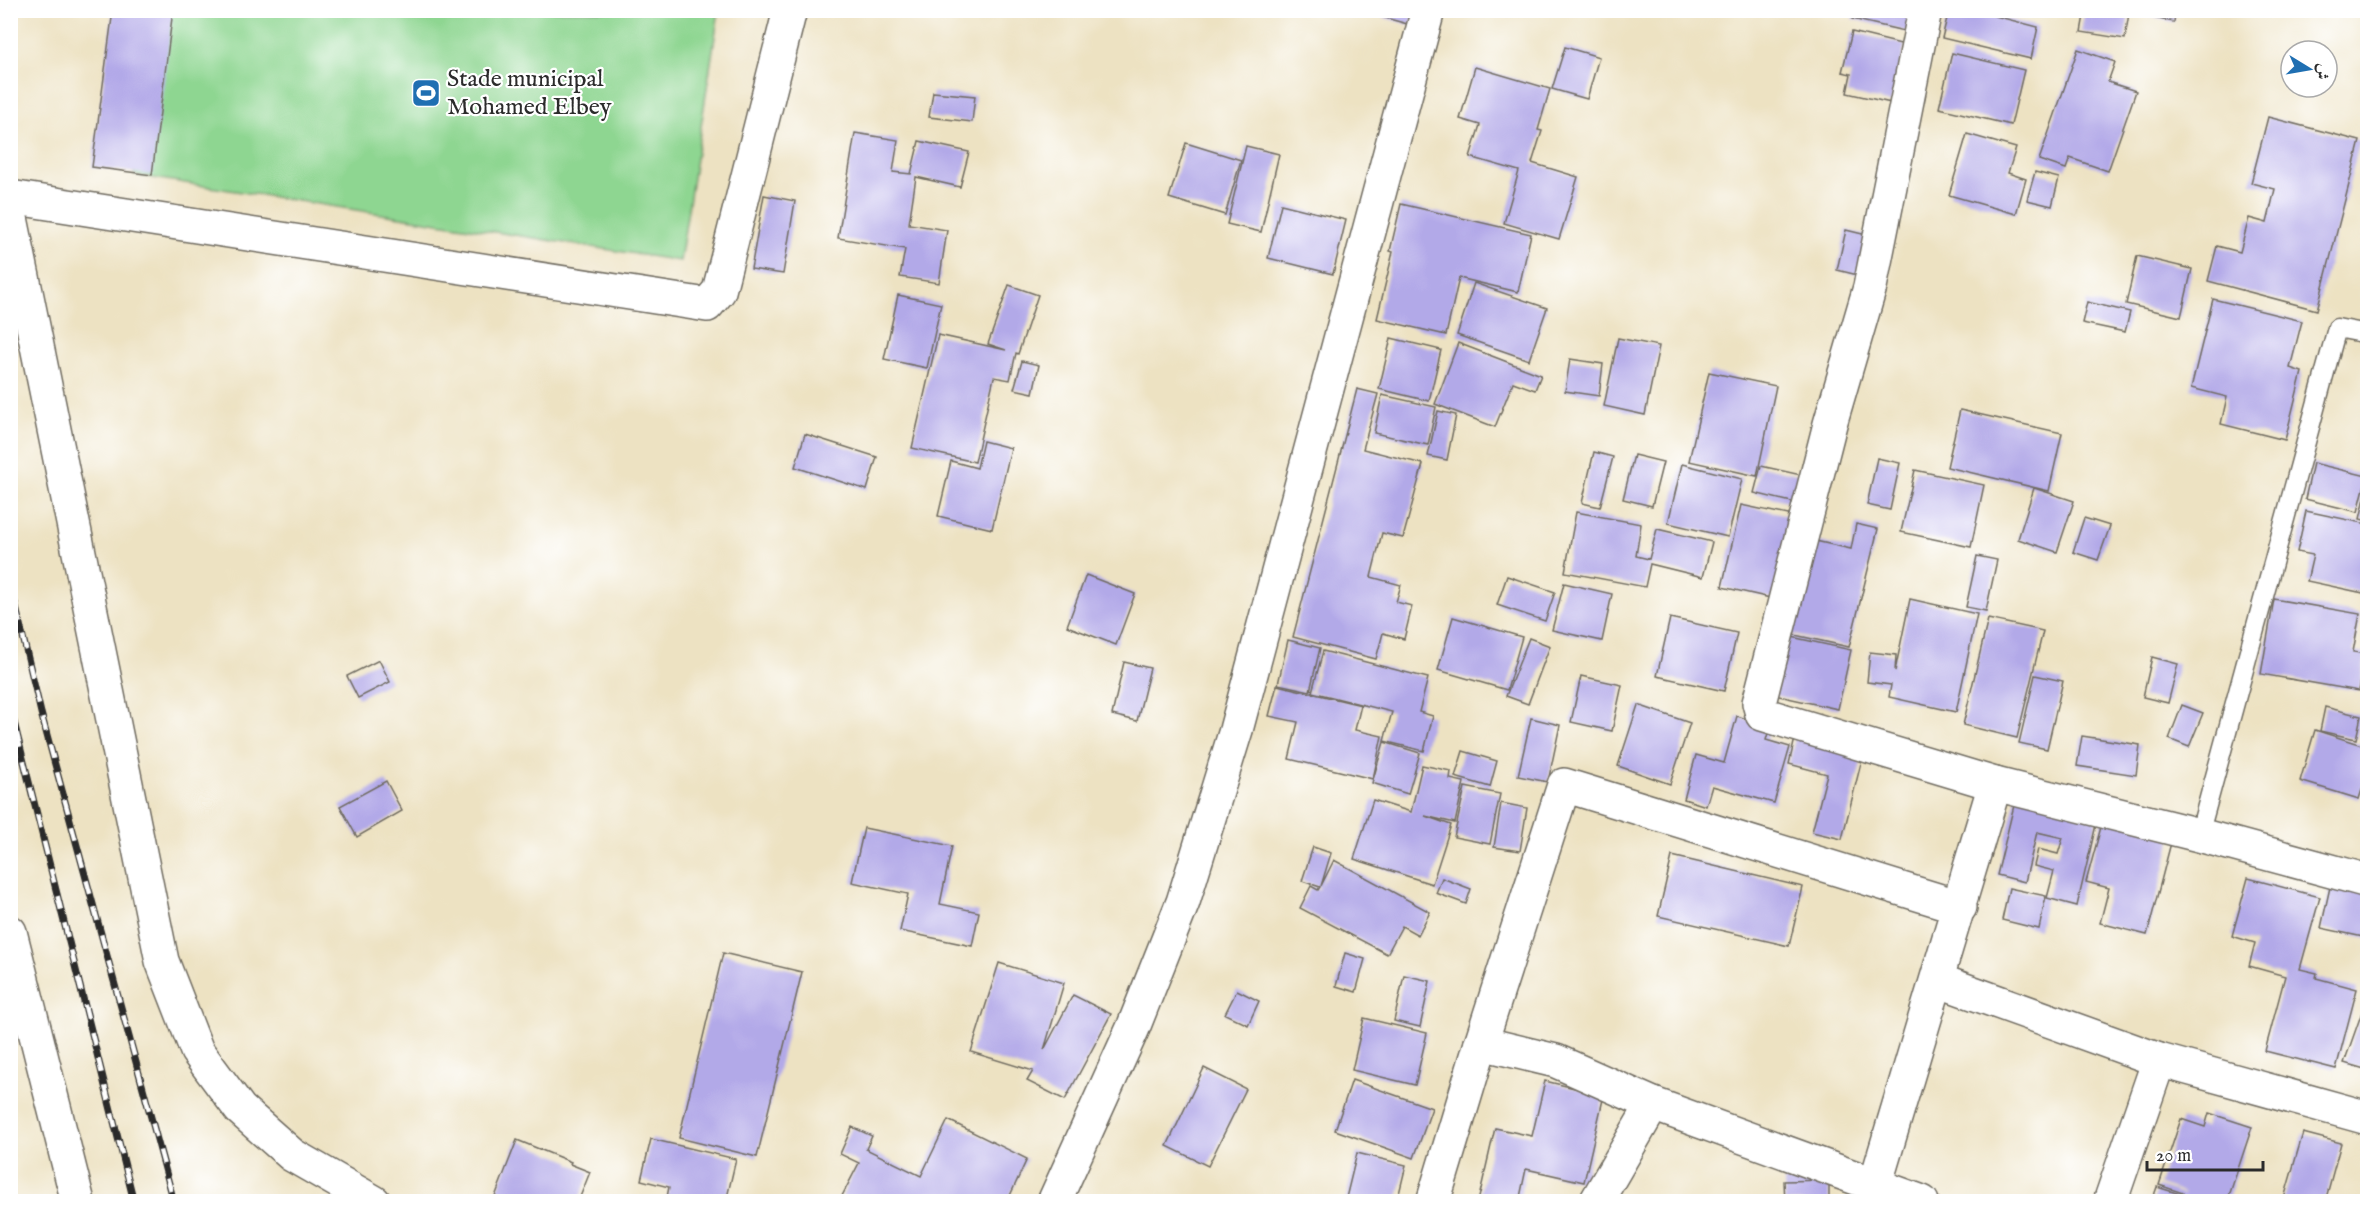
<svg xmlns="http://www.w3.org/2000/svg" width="2378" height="1212" viewBox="0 0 2378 1212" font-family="'IM FELL English',Amiri,serif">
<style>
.green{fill:#8ed691;stroke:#5c805e;stroke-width:1.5}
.building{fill:#b2a9e8}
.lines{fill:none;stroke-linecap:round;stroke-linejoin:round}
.service-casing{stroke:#6f6b60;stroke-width:21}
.minor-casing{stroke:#6f6b60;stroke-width:36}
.tertiary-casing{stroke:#6f6b60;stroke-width:36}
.service{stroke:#fff;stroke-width:18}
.minor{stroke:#fff;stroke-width:33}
.tertiary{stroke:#fff;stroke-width:33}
.rail-casing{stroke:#2b2b2b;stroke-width:7}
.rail{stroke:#fff;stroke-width:4.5;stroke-dasharray:14;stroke-linecap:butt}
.labels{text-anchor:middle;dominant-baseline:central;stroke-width:4.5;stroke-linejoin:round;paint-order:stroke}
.poi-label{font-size:24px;fill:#2b2b2b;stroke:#fff;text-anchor:start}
</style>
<rect width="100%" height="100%" fill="#fff"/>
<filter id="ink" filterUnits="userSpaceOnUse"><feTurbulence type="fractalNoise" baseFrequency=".0167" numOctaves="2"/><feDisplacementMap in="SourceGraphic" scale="12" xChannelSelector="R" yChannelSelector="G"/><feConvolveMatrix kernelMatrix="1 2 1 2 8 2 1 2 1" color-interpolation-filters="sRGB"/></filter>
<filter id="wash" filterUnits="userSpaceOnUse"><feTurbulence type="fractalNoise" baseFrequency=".008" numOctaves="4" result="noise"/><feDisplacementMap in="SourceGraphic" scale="24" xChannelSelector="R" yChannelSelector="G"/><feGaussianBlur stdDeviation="1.35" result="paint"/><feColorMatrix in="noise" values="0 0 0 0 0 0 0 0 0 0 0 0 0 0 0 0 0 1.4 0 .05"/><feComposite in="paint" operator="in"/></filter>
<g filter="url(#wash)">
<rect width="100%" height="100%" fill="#ede2c2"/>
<path class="green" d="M160 11H719L680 261 134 175Z"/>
<g id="blocks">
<g class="building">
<path d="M113 10H173L152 175 92 167Z"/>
<path d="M1376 10H1415L1411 25 1375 15Z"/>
<path d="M1854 10H1918L1913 33 1852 19Z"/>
<path d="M1949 10H1972L2038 27 2031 59 1942 38Z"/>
<path d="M2085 10H2176L2174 22 2129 13 2125 39 2081 32Z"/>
<path d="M1852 32 1905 45 1891 103 1847 93 1851 74 1842 72Z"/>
<path d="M1565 47 1599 57 1587 99 1552 89Z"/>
<path d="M2078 49 2115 62 2108 82 2136 91 2108 171 2070 158 2066 169 2039 160Z"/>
<path d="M1952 53 2024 70 2011 125 1939 108Z"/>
<path d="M1475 67 1550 89 1538 130 1542 131 1532 163 1578 177 1559 239 1504 223 1519 171 1470 157 1480 125 1460 119Z"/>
<path d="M933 92 975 96 972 122 929 117Z"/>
<path d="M2268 117 2360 141 2317 310 2208 281 2217 246 2240 252 2249 218 2267 223 2275 189 2251 183Z"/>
<path d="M855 133 898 140 893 172 911 174 919 141 969 152 960 187 916 177 909 224 947 230 939 283 900 277 905 249 838 238Z"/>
<path d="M1967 134 2016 148 2008 173 2026 179 2016 214 1949 195Z"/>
<path d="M1186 143 1241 160 1225 215 1169 198Z"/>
<path d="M1246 146 1279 154 1261 232 1227 224Z"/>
<path d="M2035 172 2059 178 2052 206 2027 200Z"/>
<path d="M764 195 795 201 783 274 751 269Z"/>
<path d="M1281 204 1346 220 1333 274 1268 258Z"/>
<path d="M1401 204 1531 234 1518 292 1459 278 1446 335 1377 319 1393 252 1390 251Z"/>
<path d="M1846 230 1875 237 1866 277 1837 270Z"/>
<path d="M2137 256 2192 269 2181 317 2126 304Z"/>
<path d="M1474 283 1547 308 1529 360 1457 335Z"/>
<path d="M1009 285 1038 295 1018 354 1016 353 1010 380 994 377 975 462 912 448 938 335 1006 350 988 344Z"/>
<path d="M898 295 941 304 927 368 884 359Z"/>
<path d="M2213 299 2302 321 2290 368 2302 372 2285 440 2221 424 2227 397 2191 388Z"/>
<path d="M2087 302 2130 312 2125 332 2082 323Z"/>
<path d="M1391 338 1441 350 1429 401 1379 389Z"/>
<path d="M1618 338 1659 346 1645 415 1604 406Z"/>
<path d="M1458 343 1541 375 1535 390 1513 382 1495 427 1435 404Z"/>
<path d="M1570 359 1603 364 1599 396 1565 391Z"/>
<path d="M1022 361 1039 365 1033 393 1014 389Z"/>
<path d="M1709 372 1776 386 1757 476 1689 461Z"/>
<path d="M1357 389 1378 394 1363 449 1423 464 1403 538 1382 533 1371 577 1401 585 1396 602 1412 606 1404 639 1383 633 1376 659 1293 637Z"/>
<path d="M1382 395 1436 407 1428 445 1374 433Z"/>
<path d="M1960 410 2062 433 2049 491 1947 467Z"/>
<path d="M1438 411 1456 415 1447 460 1428 456Z"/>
<path d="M805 434 877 457 867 490 795 467Z"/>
<path d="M983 441 1011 448 992 529 938 516 951 461 977 468Z"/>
<path d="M1594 452 1613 457 1600 507 1582 503Z"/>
<path d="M1634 455 1663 462 1652 506 1623 499Z"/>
<path d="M1877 458 1900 463 1890 510 1867 505Z"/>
<path d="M2313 463 2367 476 2358 512 2305 499Z"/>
<path d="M1682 464 1742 479 1728 537 1668 523Z"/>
<path d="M1761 466 1810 477 1804 505 1754 493Z"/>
<path d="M1915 470 1984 485 1971 547 1901 532Z"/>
<path d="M2034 488 2074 501 2057 552 2018 539Z"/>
<path d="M2367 489H2368V521L2360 519Z"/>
<path d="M1741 505 1793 516 1775 599 1722 587Z"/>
<path d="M2306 511 2368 524V594L2307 581 2313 555 2297 552Z"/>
<path d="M1576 512 1641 524 1636 556 1649 559 1657 529 1712 542 1703 577 1650 564 1645 587 1565 572Z"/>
<path d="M2084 518 2110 526 2098 560 2073 552Z"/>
<path d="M1856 524 1878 529 1849 647 1790 634 1811 540 1851 549Z"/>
<path d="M1977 556 1997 560 1986 611 1966 607Z"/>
<path d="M1086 575 1135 594 1116 645 1067 626Z"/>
<path d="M1507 576 1555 592 1545 621 1497 605Z"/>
<path d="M1564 583 1612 594 1602 641 1552 630Z"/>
<path d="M1910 599 1977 614 1956 712 1889 697 1891 685 1867 682 1870 652 1896 655 1895 671Z"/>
<path d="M2274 599 2360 614 2353 652 2366 654 2359 691 2261 674Z"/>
<path d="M1453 617 1522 637 1507 690 1438 670Z"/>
<path d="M1670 618 1737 633 1724 691 1657 676Z"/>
<path d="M1988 619 2043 631 2017 738 1963 725Z"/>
<path d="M1787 636 1851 650 1838 709 1774 695Z"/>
<path d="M1529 638 1550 646 1528 704 1506 696Z"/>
<path d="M1288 640 1320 648 1310 691 1278 684Z"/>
<path d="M1323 651 1428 678 1419 712 1433 716 1424 751 1384 741 1392 712 1312 692Z"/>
<path d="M2152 657 2178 664 2168 703 2143 697Z"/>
<path d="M379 660 390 682 358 698 347 676Z"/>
<path d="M1124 662 1150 668 1137 721 1112 715Z"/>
<path d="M2035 675 2063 681 2047 749 2019 743Z"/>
<path d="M1581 676 1622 685 1612 731 1571 722Z"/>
<path d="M1277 685 1361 705 1355 730 1382 736 1373 779 1289 759 1298 722 1269 716Z"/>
<path d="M1638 705 1690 723 1670 784 1618 766Z"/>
<path d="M2182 705 2203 713 2189 747 2169 739Z"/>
<path d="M2325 707 2361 716 2356 739 2320 731Z"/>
<path d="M1737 716 1770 726 1766 740 1790 747 1774 803 1712 786 1706 806 1684 799 1696 755 1724 763Z"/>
<path d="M1531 718 1560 725 1548 782 1518 776Z"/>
<path d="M2315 730 2368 747V771L2359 799 2300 781Z"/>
<path d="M1796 734 1864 751 1842 839 1812 832 1827 774 1789 764Z"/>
<path d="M2082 736 2140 745 2136 775 2077 766Z"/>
<path d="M1384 742 1420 753 1408 794 1372 783Z"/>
<path d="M1463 751 1497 761 1490 787 1455 777Z"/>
<path d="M1422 765 1451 771 1450 779 1464 782 1455 823 1425 816 1451 825 1432 884 1354 859 1373 800 1411 812Z"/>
<path d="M386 781 402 811 357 837 340 806Z"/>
<path d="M1465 787 1500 794 1490 844 1454 837Z"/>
<path d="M2017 793 2099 812 2077 906 2047 898 2054 871 2034 866 2038 849 2058 854 2063 838 2037 832 2025 882 1997 875Z"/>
<path d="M1501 803 1527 808 1520 851 1494 847Z"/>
<path d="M2104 816 2173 835 2147 935 2100 923 2109 888 2086 882Z"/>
<path d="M864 828 952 846 940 904 979 912 972 946 900 931 908 894 852 882Z"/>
<path d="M1313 847 1331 853 1321 886 1334 860 1430 912 1418 935 1402 926 1387 954 1300 908 1311 886 1318 890 1320 887 1302 881Z"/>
<path d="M1672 856 1803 887 1789 946 1658 916Z"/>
<path d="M1442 878 1471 889 1466 904 1436 893Z"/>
<path d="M2248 878 2320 897 2300 969 2317 973 2316 978 2357 989 2336 1069 2265 1051 2285 976 2249 966 2255 943 2232 936Z"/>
<path d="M2332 878 2368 886V938L2321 928Z"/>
<path d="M2009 888 2046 896 2039 929 2002 920Z"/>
<path d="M723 953 802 972 757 1157 679 1138Z"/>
<path d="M1345 953 1365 959 1356 992 1336 986Z"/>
<path d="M999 963 1064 983 1044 1050 1073 995 1111 1014 1065 1100 1027 1081 1033 1071 971 1052Z"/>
<path d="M1404 975 1430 981 1420 1027 1394 1021Z"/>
<path d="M1237 990 1259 1001 1248 1025 1225 1014Z"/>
<path d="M2368 995V1070L2344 1063Z"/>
<path d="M1364 1018 1427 1033 1415 1085 1352 1070Z"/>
<path d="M1204 1068 1246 1089 1208 1166 1167 1146Z"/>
<path d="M1352 1080 1432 1108 1414 1158 1335 1130Z"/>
<path d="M1545 1081 1604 1095 1584 1182 1526 1169 1519 1202H1478L1495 1128 1532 1136Z"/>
<path d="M2209 1113 2252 1127 2227 1202 2152 1201 2157 1187 2183 1195V1193L2159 1185 2181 1119 2205 1127Z"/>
<path d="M948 1120 1027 1159 1007 1202H853L842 1196 859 1163 840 1154 852 1127 872 1136 866 1149 921 1176Z"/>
<path d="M2303 1133 2341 1143 2325 1202H2283Z"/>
<path d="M651 1139 736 1159 726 1202H666L669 1187 641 1180Z"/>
<path d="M517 1140 571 1162 570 1164 590 1172 578 1202H493Z"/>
<path d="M1357 1153 1406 1165 1397 1202H1345Z"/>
<path d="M1829 1180V1202H1785L1784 1181Z"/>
</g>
</g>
</g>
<g filter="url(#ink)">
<use href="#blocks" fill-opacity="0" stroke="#6f6b60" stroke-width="1.5"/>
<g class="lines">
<g class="service-casing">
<path id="service" d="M2199 835 2337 328 2368 334"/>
</g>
<g class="minor-casing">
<g id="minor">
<path d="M1925 10 1870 287 1830 424 1759 703 1762 714 1995 784 2199 835 2368 881"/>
<path d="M10 197 707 305 719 291 790 10"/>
<path d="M10 932 78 1202"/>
<path d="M1937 980 2159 1060 2368 1118"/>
<path d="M1481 1043 1564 785 1960 907"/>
<path d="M1054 1202 1133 1028 1183 902 1236 730 1428 10"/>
<path d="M1433 1202 1481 1043 1556 1061 1653 1104 1922 1202"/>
<path d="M1596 1202 1653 1104"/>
<path d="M1870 1202 1995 784"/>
<path d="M2110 1202 2159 1060"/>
</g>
</g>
<g class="tertiary-casing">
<path id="tertiary" d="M10 213 162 961 197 1051 240 1109 292 1155 374 1202"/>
</g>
<use href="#service" class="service"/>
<use href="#minor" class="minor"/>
<use href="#tertiary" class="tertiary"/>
<g class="rail-casing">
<g id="rail">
<path d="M10 582 41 713 174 1202"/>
<path d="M10 706 134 1202"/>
</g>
</g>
<use href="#rail" class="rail"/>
</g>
</g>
<defs>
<g id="stadium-square" transform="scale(1.5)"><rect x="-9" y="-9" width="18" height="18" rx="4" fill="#1f6fb2" stroke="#fff"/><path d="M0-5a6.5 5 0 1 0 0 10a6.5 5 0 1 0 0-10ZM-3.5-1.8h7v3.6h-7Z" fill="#fff"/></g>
</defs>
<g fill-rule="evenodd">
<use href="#stadium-square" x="426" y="93"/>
</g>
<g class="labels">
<g class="poi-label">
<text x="447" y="79">Stade municipal<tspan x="447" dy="28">Mohamed Elbey</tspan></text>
</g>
</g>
<rect width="2378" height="1212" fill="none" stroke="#fff" stroke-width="36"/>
<g transform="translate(2309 69) rotate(101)"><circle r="28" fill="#ffffff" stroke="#aaaaaa" stroke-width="1.5"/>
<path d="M0-4.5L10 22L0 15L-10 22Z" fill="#1f6fb2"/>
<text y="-9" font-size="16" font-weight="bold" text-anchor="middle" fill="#2b2b2b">ش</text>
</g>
<path d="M2147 1161v9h116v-9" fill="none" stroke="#2b2b2b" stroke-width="3"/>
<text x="2156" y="1161" font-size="18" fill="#2b2b2b" stroke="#ffffff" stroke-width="4.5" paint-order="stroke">20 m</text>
</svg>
